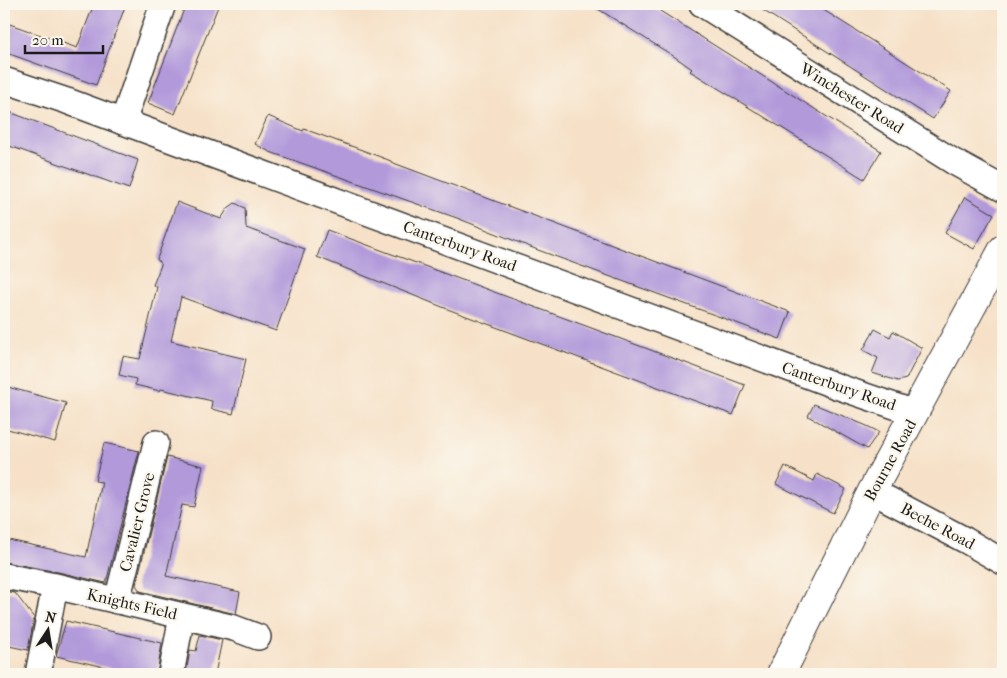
<svg xmlns="http://www.w3.org/2000/svg" width="1007" height="678" viewBox="0 0 1007 678" font-family="'IM FELL French Canon',serif">
<style>
.building{fill:#b199da}
.lines{fill:none;stroke-linecap:round;stroke-linejoin:round}
.minor-casing{stroke:#3d3a36;stroke-width:28}
.tertiary-casing{stroke:#3d3a36;stroke-width:30}
.minor{stroke:#fff;stroke-width:25}
.tertiary{stroke:#fff;stroke-width:28}
.labels{text-anchor:middle;dominant-baseline:central;stroke-width:4.5;stroke-linejoin:round;paint-order:stroke}
.street-label{font-size:16px;fill:#1c1c1c;stroke:#fbf7ec}
</style>
<rect width="100%" height="100%" fill="#fbf7ec"/>
<filter id="ink" filterUnits="userSpaceOnUse"><feTurbulence type="fractalNoise" baseFrequency=".02" numOctaves="2"/><feDisplacementMap in="SourceGraphic" scale="10" xChannelSelector="R" yChannelSelector="G"/><feConvolveMatrix kernelMatrix="1 2 1 2 8 2 1 2 1" color-interpolation-filters="sRGB"/></filter>
<filter id="wash" filterUnits="userSpaceOnUse"><feTurbulence type="fractalNoise" baseFrequency=".0096" numOctaves="4" result="noise"/><feDisplacementMap in="SourceGraphic" scale="20" xChannelSelector="R" yChannelSelector="G"/><feGaussianBlur stdDeviation="1.12" result="paint"/><feColorMatrix in="noise" values="0 0 0 0 0 0 0 0 0 0 0 0 0 0 0 0 0 1.4 0 .05"/><feComposite in="paint" operator="in"/></filter>
<g filter="url(#wash)">
<rect width="100%" height="100%" fill="#f6e1c8"/>
<g id="blocks">
<g class="building">
<path d="M94 4H126L96 85 4 52V22L77 48Z"/>
<path d="M186 4H219L175 114 148 103Z"/>
<path d="M590 4H649L881 151 864 179 729 95 690 71 692 69 675 57Z"/>
<path d="M753 4H814L951 91 933 119Z"/>
<path d="M4 110 138 160 129 189 4 144Z"/>
<path d="M268 116 303 131 304 129 362 150 391 161V162L790 312 780 339 538 250 457 218 270 152 255 144Z"/>
<path d="M965 197 994 214 974 249 945 233Z"/>
<path d="M177 202 221 219 228 208 235 203 245 208 246 228 305 249 276 331 181 297 171 341 246 359 233 414 211 409 212 401 161 389 160 391 135 385 136 379 119 375 123 356 140 359 157 287 153 285 161 265 157 259Z"/>
<path d="M327 230 745 385 733 415 450 310 317 257Z"/>
<path d="M875 329 890 337 893 331 922 348 906 379 898 381 872 373 878 358 863 350Z"/>
<path d="M4 386 66 403 55 442 4 428Z"/>
<path d="M814 404 867 426 879 432 867 449 808 416Z"/>
<path d="M104 443 139 451 106 583 58 572 4 562V539L86 557 102 482 95 481Z"/>
<path d="M167 457 203 466 194 507 182 505 166 576 240 592 236 614 140 591 136 585Z"/>
<path d="M785 466 814 481 817 474 846 489 833 513 776 484Z"/>
<path d="M4 591 15 593 34 618 28 650 4 645Z"/>
<path d="M66 621 162 643 157 674H136L56 656Z"/>
<path d="M200 635 222 640 215 674H186L190 650 196 651Z"/>
</g>
</g>
</g>
<g filter="url(#ink)">
<use href="#blocks" fill-opacity="0" stroke="#3d3a36" stroke-width="1"/>
<g class="lines">
<g class="minor-casing">
<g id="minor">
<path d="M702 4 954 162 1003 189"/>
<path d="M4 80 67 101 839 387 915 413"/>
<path d="M123 122 163 4"/>
<path d="M872 491 965 540 1003 562"/>
<path d="M4 576 55 586 234 628 258 637"/>
<path d="M117 601 156 443"/>
<path d="M38 674 55 586"/>
<path d="M171 674 182 616"/>
</g>
</g>
<g class="tertiary-casing">
<path id="tertiary" d="M781 674 872 491 1003 249"/>
</g>
<use href="#minor" class="minor"/>
<use href="#tertiary" class="tertiary"/>
</g>
</g>
<g class="labels">
<g class="street-label">
<text transform="translate(852 98) rotate(32)">Winchester Road</text>
<text transform="translate(460 246) rotate(20)">Canterbury Road</text>
<text transform="translate(839 386) rotate(19)">Canterbury Road</text>
<text transform="translate(890 460) rotate(-61)">Bourne Road</text>
<text transform="translate(137 522) rotate(-76)">Cavalier Grove</text>
<text transform="translate(938 526) rotate(28)">Beche Road</text>
<text transform="translate(132 604) rotate(13)">Knights Field</text>
</g>
</g>
<rect width="1007" height="678" fill="none" stroke="#fbf7ec" stroke-width="20"/>
<g transform="translate(48 630) rotate(12)" stroke="#fbf7ec" stroke-width="4" paint-order="stroke">
<path d="M0-4L9 19L0 12L-9 19Z" fill="#1c1c1c"/>
<text y="-8" font-size="14" font-weight="bold" text-anchor="middle" fill="#1c1c1c">N</text>
</g>
<path d="M25 45v8h78v-8" fill="none" stroke="#1c1c1c" stroke-width="2.5"/>
<text x="32" y="45" font-size="15" fill="#1c1c1c" stroke="#fbf7ec" stroke-width="4" paint-order="stroke">20 m</text>
</svg>
